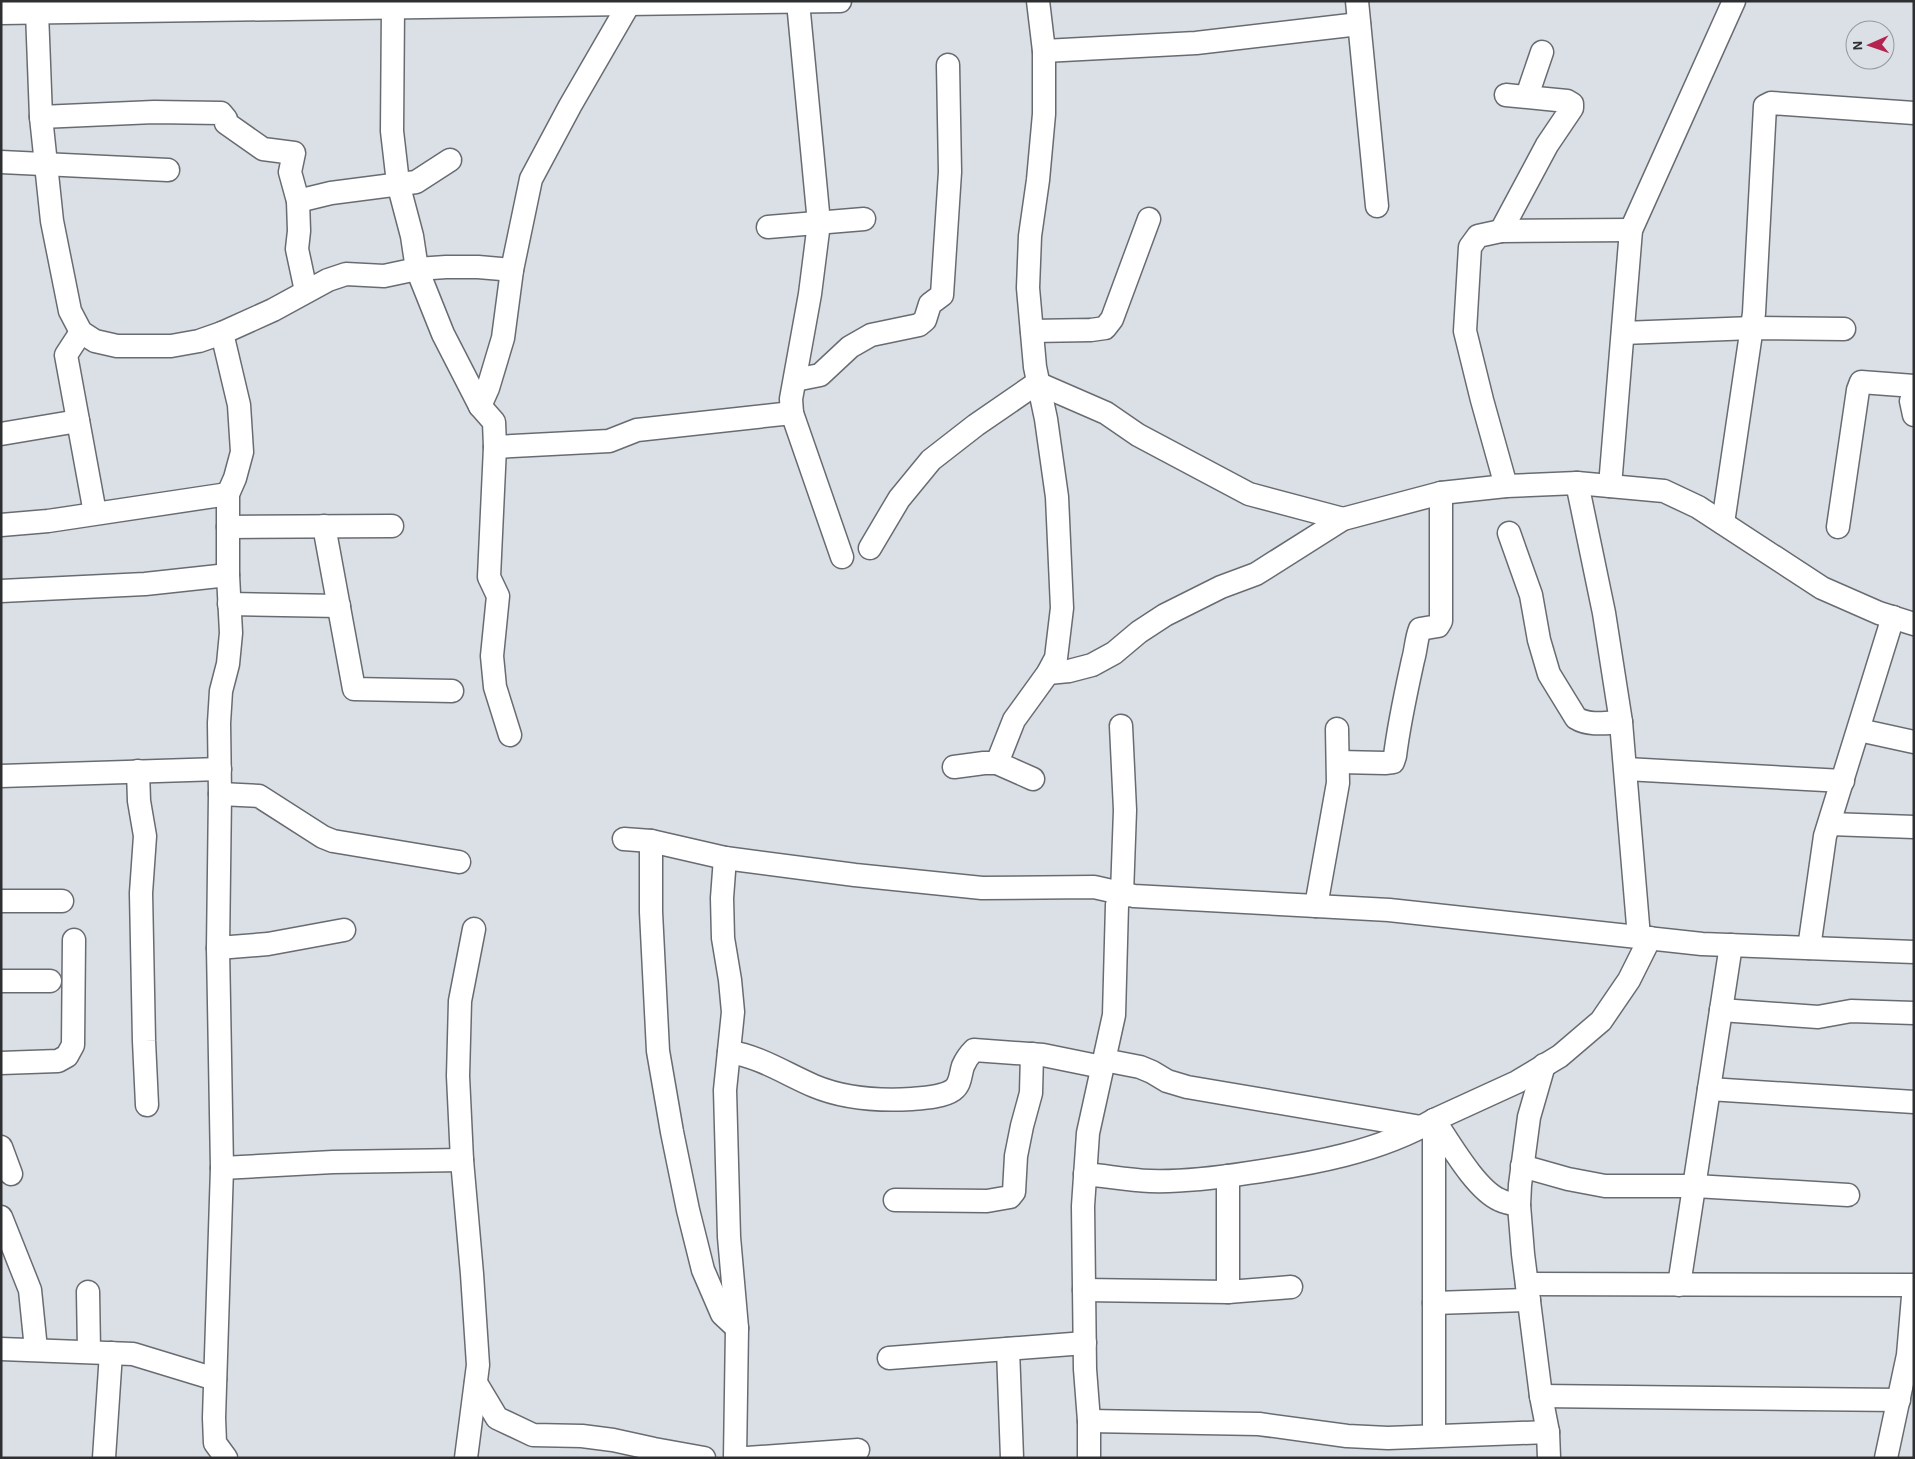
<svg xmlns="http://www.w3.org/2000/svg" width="1915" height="1459" viewBox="0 0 1915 1459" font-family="'Alegreya Sans',sans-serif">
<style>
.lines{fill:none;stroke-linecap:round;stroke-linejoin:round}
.minor-casing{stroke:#686c72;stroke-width:25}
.minor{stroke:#fff;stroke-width:22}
</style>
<rect width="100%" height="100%" fill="#dbe0e6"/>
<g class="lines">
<g class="minor-casing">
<g id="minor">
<path d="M1357 1 1377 206"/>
<path d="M798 2 819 223 810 294 791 399 792 413 842 557"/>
<path d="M393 7 392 131 398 183 412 236 417 269 443 334 480 406 494 422 495 447 489 577 498 596 492 656 495 687 510 735"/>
<path d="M37 12 41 117 52 221 70 311 81 332 95 341 117 346H171L199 341 222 333 273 310 328 280 346 274 384 276 417 269 446 267H478L512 270"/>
<path d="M1 13 840 1"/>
<path d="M1044 51 1196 43 1359 24"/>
<path d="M1527 96 1542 52"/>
<path d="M41 117 154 112 221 113 226 119V123L263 149 294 153 290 172 298 201 299 231 297 249 306 291"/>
<path d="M1 162 168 170"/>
<path d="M298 201 331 193 416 182 450 160"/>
<path d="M768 227 864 219"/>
<path d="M1501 231 1547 145 1572 108V104L1567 101 1506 95"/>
<path d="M1032 331 1091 330 1105 328 1112 319 1149 219"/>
<path d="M81 332 66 355 95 513"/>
<path d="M222 333 239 405 242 452 235 478 228 494V575L231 633 228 664 221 691 219 723 220 794 218 948 222 1168 214 1418 215 1443 226 1458"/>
<path d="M1623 333 1753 328 1844 329"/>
<path d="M795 380 820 375 850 347 871 335 919 325 925 320 930 304 942 295 950 172 948 65"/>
<path d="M1037 383 1106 413 1138 435 1249 494 1343 519"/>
<path d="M1914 395 1911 401 1914 415"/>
<path d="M480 406 488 388 503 338 512 270 531 179 570 106 629 4"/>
<path d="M1 434 78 421"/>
<path d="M495 447 609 441 637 430 792 413"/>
<path d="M1577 483 1604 613 1621 722 1639 937"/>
<path d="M1506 486 1482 400 1465 331 1470 247 1478 236 1501 231 1631 230"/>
<path d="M1610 486 1631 230 1734 1"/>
<path d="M1723 523 1754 313 1765 106 1771 103 1914 113"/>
<path d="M1 525 48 521 228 494"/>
<path d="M324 526 354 689 452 691"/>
<path d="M228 527 392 526"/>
<path d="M1838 527 1858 390 1861 382 1914 386"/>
<path d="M1509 533 1531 595 1539 640 1549 674 1576 718C1589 726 1606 723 1621 722"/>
<path d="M870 548 899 499 931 460 976 425 1037 383"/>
<path d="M1 591 145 584 228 575"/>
<path d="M229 604 339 606"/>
<path d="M1048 673 1069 671 1092 665 1114 653 1139 632 1165 615 1221 587 1256 574 1343 519 1441 493 1506 486 1577 483 1664 491 1698 507 1822 588 1879 613 1914 624"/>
<path d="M1859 730 1914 742"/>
<path d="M1339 762 1385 763 1393 762 1395 756C1399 723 1406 692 1413 660 1416 650 1416 639 1420 629L1438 626 1441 621V493"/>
<path d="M997 763 1014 720 1048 673 1056 658 1062 608 1057 497 1046 419 1035 367 1028 288 1030 236 1038 180 1044 114V51L1038 1"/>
<path d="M954 767 984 763H997L1033 779"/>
<path d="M1626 769 1843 781"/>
<path d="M138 771 139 801 145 836 141 893 144 1041 147 1105"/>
<path d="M1 776 220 769"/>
<path d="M220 794 259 796 323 837 333 841 459 862"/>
<path d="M1830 824 1914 827"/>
<path d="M624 839 651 841 725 858 855 875 982 888 1094 887 1134 896 1389 910 1702 944 1914 952"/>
<path d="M651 841V912L658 1051 672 1132 688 1210 703 1270 722 1314 737 1328"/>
<path d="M725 858 722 898 723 938 730 980 733 1012 725 1090 729 1237 737 1328 735 1458"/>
<path d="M1 901H62"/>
<path d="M1316 906 1338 783 1337 729"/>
<path d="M218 948 268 944 344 930"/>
<path d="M1809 948 1825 836 1893 617"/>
<path d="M1 981H50"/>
<path d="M1721 1010 1818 1017 1851 1011 1914 1013"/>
<path d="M729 1052C759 1056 786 1074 814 1086 845 1099 879 1101 912 1099 925 1098 943 1097 953 1090 961 1084 960 1075 963 1066 966 1059 969 1055 974 1050L1043 1055 1102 1067"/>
<path d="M1104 1060 1140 1067 1152 1072 1167 1081 1187 1087 1421 1127"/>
<path d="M1 1063 58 1061 67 1056 73 1045 74 940"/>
<path d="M1544 1065 1529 1117 1520 1185 1519 1205 1523 1254 1541 1396 1548 1432 1549 1458"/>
<path d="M1709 1089 1914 1102"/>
<path d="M1434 1120C1449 1142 1476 1190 1500 1200 1506 1203 1513 1204 1519 1205"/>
<path d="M1 1147 11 1174"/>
<path d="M1522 1166 1568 1179 1605 1186H1695L1848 1195"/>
<path d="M222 1168 333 1162 462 1160"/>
<path d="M1085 1174C1107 1176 1128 1180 1150 1181 1183 1182 1216 1178 1248 1173 1311 1164 1379 1152 1434 1120L1517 1082 1560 1056 1601 1021 1629 980 1650 938"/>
<path d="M895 1200 987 1201 1010 1197 1014 1192 1016 1156 1022 1126 1031 1093 1032 1054"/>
<path d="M1 1217 30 1290 36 1349"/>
<path d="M1527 1284 1914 1285"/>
<path d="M1679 1285 1731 945"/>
<path d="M1084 1290 1228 1292 1291 1287"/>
<path d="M88 1292 89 1351"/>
<path d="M1228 1292V1176"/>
<path d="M1434 1303 1529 1300"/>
<path d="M1 1349 133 1354 215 1379"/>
<path d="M1008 1349 1012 1458"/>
<path d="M889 1358 1085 1343"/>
<path d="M476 1383 497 1418 533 1435 582 1436 613 1440 654 1449 704 1458"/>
<path d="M1541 1396 1899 1400"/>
<path d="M1089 1421 1259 1424 1347 1436 1388 1438 1548 1432"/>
<path d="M1434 1435V1120"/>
<path d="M104 1458 111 1353"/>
<path d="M466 1458 478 1365 472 1274 462 1160 458 1076 460 1001 474 929"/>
<path d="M747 1458 858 1450"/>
<path d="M1089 1458V1421L1085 1369 1083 1206 1088 1133 1114 1015 1117 905 1122 894 1125 810 1121 726"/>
<path d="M1886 1458 1908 1355 1914 1285"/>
</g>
</g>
<use href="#minor" class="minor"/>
</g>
<rect width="1915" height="1459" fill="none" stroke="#2d2f31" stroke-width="5"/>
<g transform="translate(1870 45) rotate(268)"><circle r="24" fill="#dbe0e6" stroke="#95999e"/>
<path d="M0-4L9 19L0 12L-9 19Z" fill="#b5244e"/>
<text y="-8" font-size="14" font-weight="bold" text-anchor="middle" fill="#2d2f31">N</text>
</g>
</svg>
